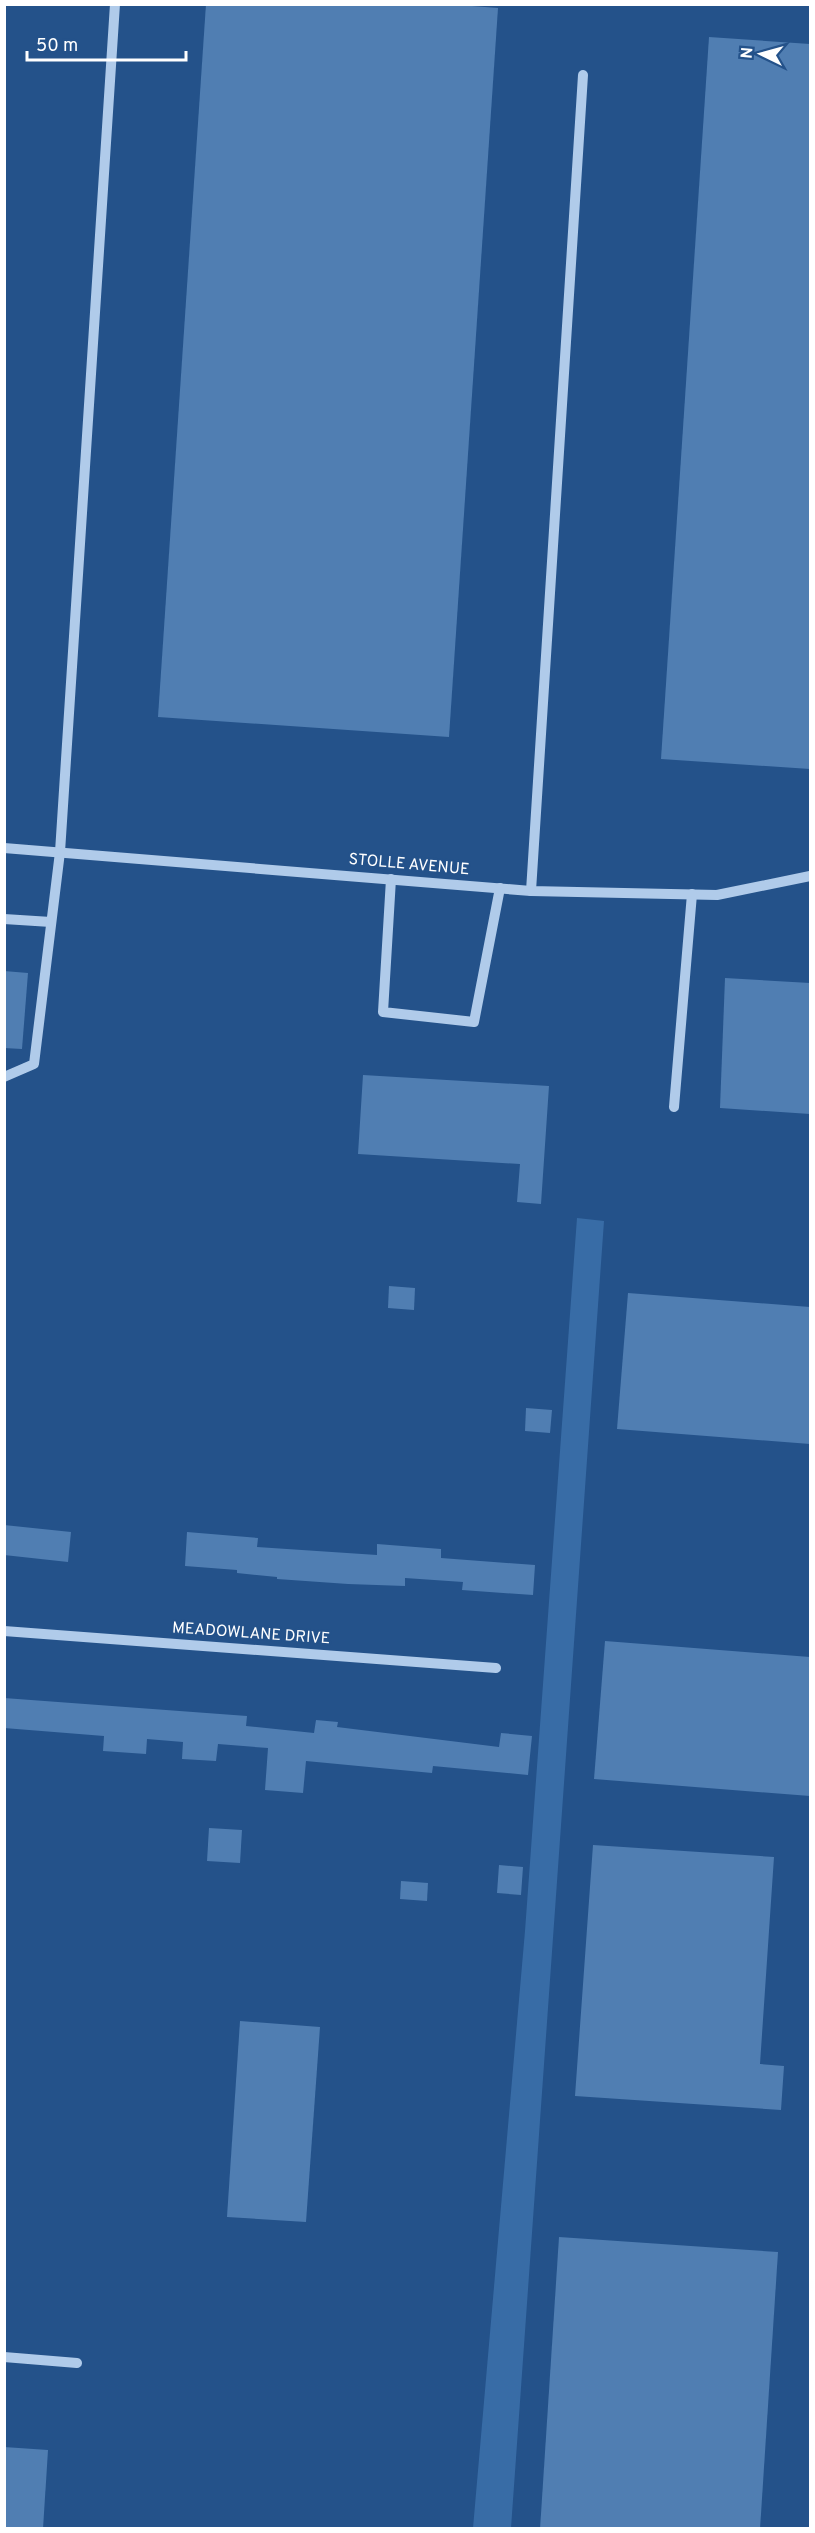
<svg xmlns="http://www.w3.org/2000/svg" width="815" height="2533" viewBox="0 0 815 2533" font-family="Overpass,sans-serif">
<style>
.green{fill:#386ca6}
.building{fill:#507eb2}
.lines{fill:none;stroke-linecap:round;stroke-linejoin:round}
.minor{stroke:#b0cbea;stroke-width:10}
.labels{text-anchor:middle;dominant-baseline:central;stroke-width:4.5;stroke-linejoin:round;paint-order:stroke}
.street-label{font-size:16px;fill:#fff;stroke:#24528a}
</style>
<rect width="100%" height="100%" fill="#24528a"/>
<path class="green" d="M577 1218 604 1221 511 2528H473L525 1931Z"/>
<g class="building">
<path d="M206 4H446L498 8 449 737 158 717Z"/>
<path d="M709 37 810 44V769L661 759Z"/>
<path d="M4 971 28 973 22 1049 4 1048Z"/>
<path d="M725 978 810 983V1114L720 1108Z"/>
<path d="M363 1075 549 1086 541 1204 517 1202 520 1164 358 1154Z"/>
<path d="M389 1286 415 1288 414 1310 388 1308Z"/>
<path d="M628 1293 810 1307V1444L617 1429Z"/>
<path d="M526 1408 552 1410 550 1433 525 1431Z"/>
<path d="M4 1525 71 1532 68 1562 4 1555Z"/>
<path d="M187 1532 258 1538 257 1547 377 1555V1544L441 1549V1558L535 1565 533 1595 462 1590 463 1582 405 1578V1586L348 1584 277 1579V1577L237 1573V1570L185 1566Z"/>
<path d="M605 1641 810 1657V1796L594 1779Z"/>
<path d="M4 1698 247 1716 246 1726 314 1733 316 1720 338 1722 337 1727 499 1747 501 1733 532 1736 528 1775 433 1766 432 1773 306 1761 303 1793 265 1790 268 1748 218 1744 216 1761 182 1759 183 1742 147 1739 146 1754 103 1751 104 1736 4 1728Z"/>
<path d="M209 1828 242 1830 240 1863 207 1861Z"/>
<path d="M593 1845 774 1857 760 2064 784 2066 781 2110 575 2096Z"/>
<path d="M499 1865 523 1867 521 1895 497 1893Z"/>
<path d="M401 1881 428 1883 427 1901 400 1899Z"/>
<path d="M240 2021 320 2027 306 2222 227 2217Z"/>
<path d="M559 2237 778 2252 760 2529H540Z"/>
<path d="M4 2447 48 2450 43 2529H4Z"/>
</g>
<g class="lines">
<g class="minor">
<path d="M4 848 531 891 717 895 810 876"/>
<path d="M391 879 383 1012 474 1022 500 888"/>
<path d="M531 891 583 75"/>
<path d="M4 919 51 922"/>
<path d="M4 1077 34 1064 60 852 115 4"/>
<path d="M674 1107 692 894"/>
<path d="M4 1631 496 1668"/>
<path d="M4 2357 77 2363"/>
</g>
</g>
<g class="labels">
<g class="street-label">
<text transform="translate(409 865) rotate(5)">STOLLE AVENUE</text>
<text transform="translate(251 1634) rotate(4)">MEADOWLANE DRIVE</text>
</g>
</g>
<rect width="815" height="2533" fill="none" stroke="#ffffff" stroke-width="12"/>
<g transform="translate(761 54) rotate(275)" stroke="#24528a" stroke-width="4.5" paint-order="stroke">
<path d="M0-4.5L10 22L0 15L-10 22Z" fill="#ffffff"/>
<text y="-9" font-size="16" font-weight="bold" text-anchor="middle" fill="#ffffff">N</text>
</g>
<path d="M27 51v9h159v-9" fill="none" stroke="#ffffff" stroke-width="3"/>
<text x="36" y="51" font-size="18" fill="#ffffff" stroke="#24528a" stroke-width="4.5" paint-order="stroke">50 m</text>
</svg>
